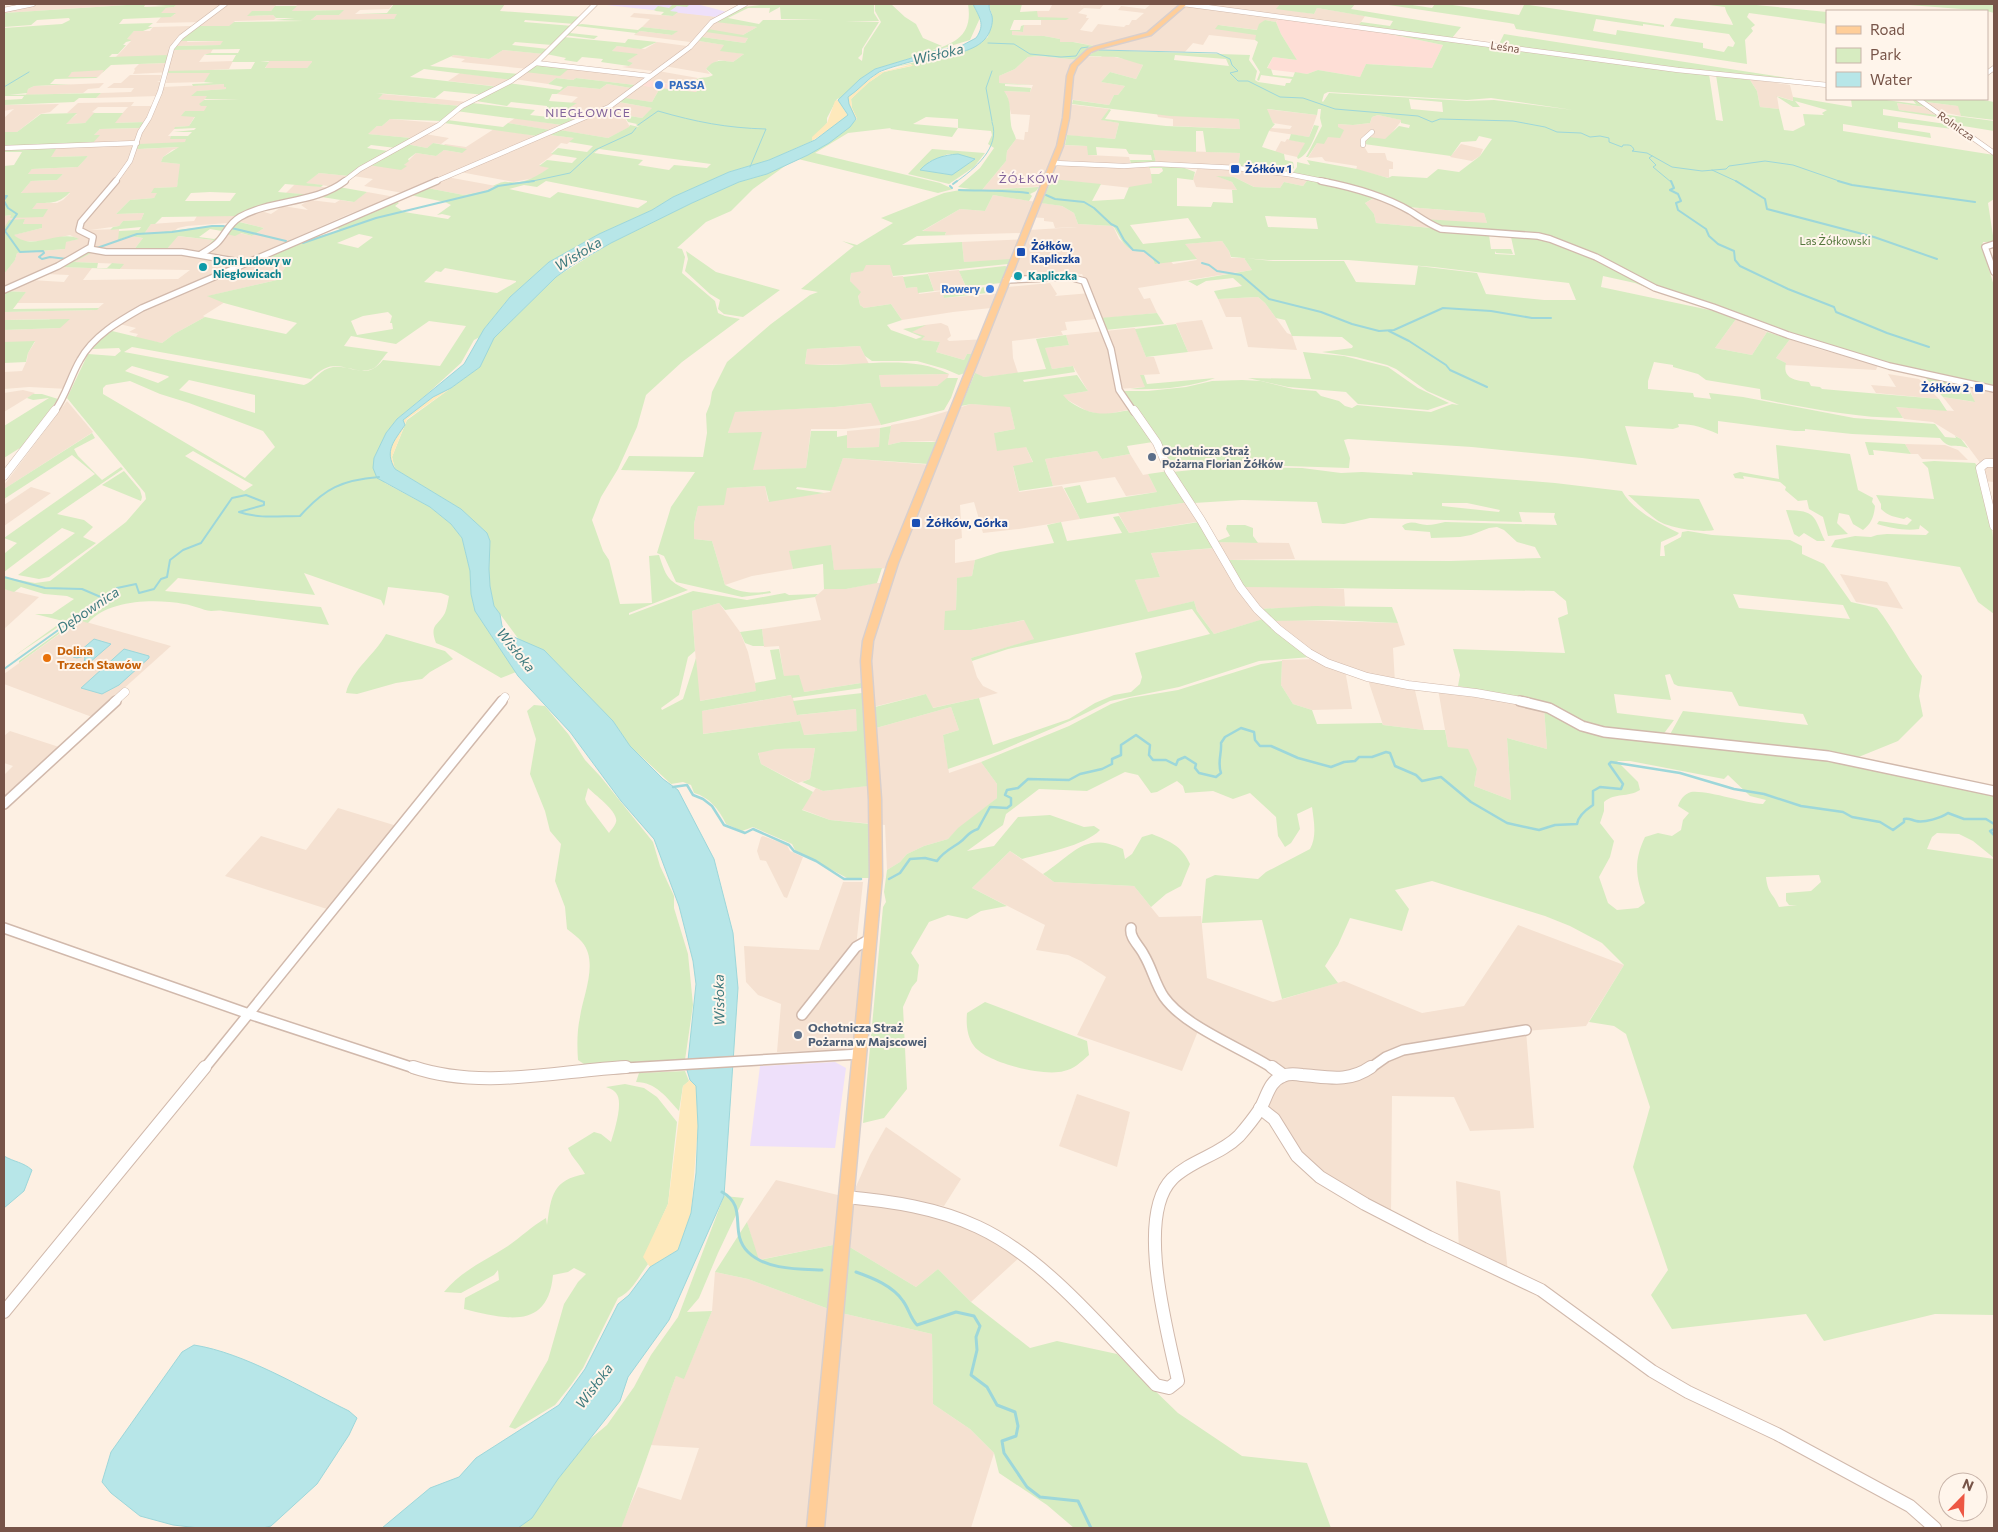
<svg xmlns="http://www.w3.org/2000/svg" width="1998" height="1532" font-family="Commissioner,sans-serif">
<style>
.residential{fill:#f5e1d1}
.commercial{fill:#feded6}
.education{fill:#eee0fa}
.green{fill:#d7ecc1;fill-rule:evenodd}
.sand{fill:#fee9bc}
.water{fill:#b7e6e8;stroke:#9dd7da}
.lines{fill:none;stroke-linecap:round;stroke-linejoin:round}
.stream-far3{stroke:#9dd7da;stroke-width:1}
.stream-far2{stroke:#9dd7da;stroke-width:2}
.stream-far1{stroke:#9dd7da;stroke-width:2.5}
.stream{stroke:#9dd7da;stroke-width:3}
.minor-far4-casing{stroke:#d1b9ac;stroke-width:5.5}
.minor-far3-casing{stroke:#d1b9ac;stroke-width:8}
.minor-far2-casing{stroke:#d1b9ac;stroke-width:9}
.minor-far1-casing{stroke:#d1b9ac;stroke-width:12}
.minor-casing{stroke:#d1b9ac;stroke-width:14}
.major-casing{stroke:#d9cfcc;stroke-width:3}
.minor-far4{stroke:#fff;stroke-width:4.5}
.minor-far3{stroke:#fff;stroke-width:5.5}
.minor-far2{stroke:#fff;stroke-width:8}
.minor-far1{stroke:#fff;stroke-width:9}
.minor{stroke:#fff;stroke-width:12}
.major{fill:#ffce99;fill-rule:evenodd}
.shop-dot{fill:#3f7fe0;stroke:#fff5eb;stroke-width:2}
.transit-dot{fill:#1a4fb4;stroke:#fff5eb;stroke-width:2}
.culture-dot{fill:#0f9aa8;stroke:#fff5eb;stroke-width:2}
.service-dot{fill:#5c6f8a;stroke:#fff5eb;stroke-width:2}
.food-dot{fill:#e8710a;stroke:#fff5eb;stroke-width:2}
.labels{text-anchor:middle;stroke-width:4;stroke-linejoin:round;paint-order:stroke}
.far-street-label{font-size:11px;fill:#775448;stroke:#fff5eb}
.far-shop-label{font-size:11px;font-weight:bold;fill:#366cbe;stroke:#fff5eb;text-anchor:start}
.far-transit-label{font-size:11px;font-weight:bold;fill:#164399;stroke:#fff5eb;text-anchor:start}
.far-park-label{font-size:11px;fill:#54773c;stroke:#fff5eb}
.far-culture-label{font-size:11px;font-weight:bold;fill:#0d838f;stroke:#fff5eb;text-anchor:start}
.far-service-label{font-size:11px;font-weight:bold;fill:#4e5e75;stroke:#fff5eb;text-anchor:start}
.far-quarter-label{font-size:12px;letter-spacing:1px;fill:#82639b;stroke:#fff5eb}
.transit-label{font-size:12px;font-weight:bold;fill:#164399;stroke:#fff5eb;text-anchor:start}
.food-label{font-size:12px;font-weight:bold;fill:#c56008;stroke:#fff5eb;text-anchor:start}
.service-label{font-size:12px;font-weight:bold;fill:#4e5e75;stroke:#fff5eb;text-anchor:start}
.water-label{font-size:14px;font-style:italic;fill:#3b797d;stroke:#fff5eb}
</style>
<rect width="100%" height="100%" fill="#fdf0e3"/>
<!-- residential -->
<g class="residential">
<path d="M33 4H142L4 13V11Z"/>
<path d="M177 4H283L276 5 271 11 248 16 273 15 276 18 274 20 235 21 230 26H198L203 22 156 23 161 17H171L175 14 160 13 166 8 174 7Z"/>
<path d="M393 4 389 9 360 10 355 14H398L394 19 310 21 317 15H339L343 10 292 11 297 5Z"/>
<path d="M1055 4H1081L1082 6 1083 4H1113H1104L1100 9 1084 8 1078 13 1087 15 1086 18H1089L1080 30 1092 32 1098 24 1124 27 1126 25H1129L1132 20H1136L1144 13 1118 10 1121 6 1145 9 1151 4 1176 5 1178 4H1280L1277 8 1314 14 1317 8 1365 16 1357 28 1279 18 1276 22 1265 20 1258 30 1218 25 1257 35 1255 40 1209 35 1203 45 1193 43 1185 52 1102 50 1093 49 1094 46 1074 42H1059L1060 39 1044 36 1012 35V31L1023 32 1024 25H1041V20H1066L1037 17V11H1049L1052 5Z"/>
<path d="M678 12 719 17 714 21 757 27 743 35 748 38 745 43 702 37 699 41 725 45 721 50 744 54 733 62 719 60 710 65 706 69 710 74 664 66 658 71 698 78 687 86 645 81 640 85 660 88 652 102 623 98 618 102 653 108 642 118 623 115 630 127 608 138 559 130 550 135 575 138 567 144 561 143 551 153 554 154 539 165 550 168 534 178 514 182 460 172 349 214 297 237 264 255 290 260 277 280 208 296 225 302 203 316 205 317 174 334 162 343 135 338 138 334 129 332 136 328 115 323 88 348 68 389 29 387 4 389V372L22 371 27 360 28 353 35 342H4V330L60 328 49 319 4 320V312L96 310 104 303H17L26 292 8 291 31 280 64 282 69 275 45 274 59 267 92 268 83 280 178 279 190 270 120 269 123 264 73 262 93 252 200 256 226 234 240 233 252 236 264 228 232 220 228 223 187 226 178 228 173 232 144 234 151 224 194 221 197 216H242L258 210 271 214 283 206 308 210 301 205 310 200 335 203 340 200 353 202 367 192 395 197 403 193 364 186 373 179 353 176 368 165H404L416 153 436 156 444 150 462 153 443 146 445 144 466 147 494 129 537 136 549 130 508 123 515 118 562 125 592 112 568 109 576 103H571L578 97 557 94 568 86 600 89 607 84 631 88 635 85 576 78 573 80 556 78 548 84 514 79 525 72 571 67 646 76 653 71 622 67 629 66 633 63 626 62 631 58 612 51 617 46 645 49 657 42 687 46 690 42 634 35 640 31 672 35 677 31 642 27 650 19 630 17 634 13 673 16Z"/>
<path d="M191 26H195L187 42 224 41 220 45 176 46 174 50 213 49 210 54H205L199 62 233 61 229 69 133 74 135 70 134 69 139 64 167 63 169 56 115 58 131 41 126 40 134 31H150L153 27Z"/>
<path d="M503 50 545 54 528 69 461 62 465 59 451 57 454 55 489 59Z"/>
<path d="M1103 55 1131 60 1143 65 1136 79 1110 72 1101 82 1125 86 1118 95H1114L1109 105 1068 99 1067 104 1109 109 1102 120 1119 123 1115 139 1063 135 1061 145 1088 146V155L1129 157 1131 165 1149 164 1153 183 1131 188 1050 179 1047 186 982 190 1006 161 1007 151 1016 139 1024 140 1025 132H1028L1030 115 1011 114 1007 95 1003 91 1030 92 1033 85 999 83V76L1015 69 1028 57 1039 56 1079 60 1083 56 1101 57Z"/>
<path d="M269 61H313L307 68 265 69Z"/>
<path d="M84 70H105L98 77 73 78 67 77 72 72Z"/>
<path d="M168 73H211L204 82 166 83Z"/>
<path d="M460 73 513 80 502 87 448 81Z"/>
<path d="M130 75H161L160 81 157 82H163V87L225 84 226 87V89L197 91 208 96 200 104 208 106 205 111H185L182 116H195L189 126 176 127 168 136H171V139H187L186 142 138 149 181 147 172 150 163 157 161 162 181 164 177 187 154 188 158 193 154 198 130 200 116 214 144 213 141 220 123 221 119 226 90 230 119 229V240L129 236 143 238 133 251H102L94 246H88L70 258 4 289V274L15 260 17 253 65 249V242L78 239 70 235 43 241H22L13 235 42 228 23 224 25 219 4 228V216L12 215 11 218 23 217 37 203H57L63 200 70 193H21L31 181 57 180 63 174 27 175 32 169 78 167 88 156 50 157 58 146 91 145 99 135H94L100 129 143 128 146 122 114 123 128 107H98L92 112 95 113 85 123 65 124 77 114 67 113 78 103 134 102 131 106H153L158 96 96 98 101 93 131 92 134 88H107L114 83H121Z"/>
<path d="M1751 79 1790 85 1794 101 1777 96 1779 109 1760 107 1757 91 1750 80Z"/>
<path d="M104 83 99 88 88 89 83 93 26 95 28 89 34 86Z"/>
<path d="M383 94 429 98 467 102 461 106 377 99Z"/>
<path d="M1925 102 1959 106 1961 116 1938 111Z"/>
<path d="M1897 103 1924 107 1937 116 1899 110Z"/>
<path d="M59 104 50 112 40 114 17 132H4V118L14 109 4 111V105Z"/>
<path d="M1266 109 1317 115 1309 137 1269 131 1271 128 1290 129 1292 126 1273 123Z"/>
<path d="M1157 114 1239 119 1240 129 1173 126V119L1158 117Z"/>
<path d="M1378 115 1402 120 1387 139 1362 143 1368 153H1385L1387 160 1393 162V169H1389V178L1356 170 1357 166 1325 161 1322 157 1308 158 1317 143 1328 137 1338 127V124L1353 125 1370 123 1372 117Z"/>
<path d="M390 119 439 123 411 138 367 134 377 126H382Z"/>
<path d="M425 134 449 138 441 144 433 143 427 148 406 144Z"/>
<path d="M1287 139 1306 143 1297 157 1275 152 1281 141 1285 142Z"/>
<path d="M1461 144 1483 149 1480 156 1472 161 1450 157Z"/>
<path d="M1153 150 1240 153 1238 168 1309 178 1303 186 1284 182 1280 188 1254 187 1234 177H1220L1232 182 1237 190 1196 187 1193 179 1198 167 1156 164Z"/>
<path d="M319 173 349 176 336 187 305 183Z"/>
<path d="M447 177 496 186 485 191 464 195 427 188Z"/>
<path d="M295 184 333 188 314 195 286 193Z"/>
<path d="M993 195 1062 206 1074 213 1078 224 1113 226 1119 239 1130 249 1144 244 1157 243 1173 264 1197 260 1184 244 1222 241 1229 251 1231 258H1244L1252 270 1138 288 1144 299 1150 298 1157 313 1065 322 1067 330 1061 331 1063 335 1012 341 1013 358 1018 373 984 377 973 373 980 355 967 354 964 360 936 352 940 342 920 340 924 337 911 332 925 325 941 323 948 326 951 336 947 339 949 341 987 339 994 302 991 308 953 312 902 320 891 304 864 308 860 305 858 295 850 281 851 273 865 265H891L893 277 903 276 906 288 917 287 919 294 943 291 944 298 1004 293 1007 287 1050 283 1057 294 1055 296 1091 293 1082 274 1068 276 1065 271 1011 277 1017 260 964 262 962 242 1026 239 1029 230 1078 227 1055 228 1053 222 1044 221V218L1028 217 1022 233 945 235 946 233 921 232 960 209 985 211Z"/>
<path d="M1378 196 1410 209 1420 208 1484 213 1487 223 1432 228 1376 223 1374 214 1365 203Z"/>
<path d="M177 236 213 240 200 253 166 250Z"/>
<path d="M959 270 966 288 934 291 928 273Z"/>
<path d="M1258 297 1265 303 1287 333 1292 335 1297 350 1248 347 1241 317H1226L1218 299Z"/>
<path d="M1736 319 1767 332 1752 355 1715 348Z"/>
<path d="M1202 320 1213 349 1188 352 1176 323Z"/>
<path d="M1135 328 1146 357H1154L1160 374 1141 375 1146 387 1119 389 1132 409 1103 415 1087 411 1066 399 1062 395 1088 391 1073 366 1052 369 1044 348 1069 345 1066 335Z"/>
<path d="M1790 339 1822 350 1878 365 1876 370 1785 365 1786 363 1776 358Z"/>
<path d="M860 346 869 364 805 365 807 349Z"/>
<path d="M949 374 947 379 937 386 881 388 879 375Z"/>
<path d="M1888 374 1919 379 1939 399 1876 393 1871 385 1896 387Z"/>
<path d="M1970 388 1994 392V482L1982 481 1981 464 1964 441 1933 422 1904 419 1895 407 1954 411 1943 397 1974 402Z"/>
<path d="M23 390 35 393 4 412V393Z"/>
<path d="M67 401 93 432 4 489V485Z"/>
<path d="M872 403 881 425 845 429H811L806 468 753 471 728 433 734 412 835 407Z"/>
<path d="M971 404 1010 406 1015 429 994 433 1026 447 1033 463 1013 467 1019 492 1062 486 1080 519 1019 529 983 533 974 502 960 505 962 538 955 540V563L975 560 972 576 957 579 956 610 971 630 1025 620 1035 639 971 658 977 677 983 686 998 693 979 698 932 708 926 694 873 707 867 682 804 692 784 677 779 646 764 647 762 629 821 620 815 597 824 589H846L874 583H890L891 568 834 571 831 546 790 551 793 569 752 576 725 585 712 541 694 539V524L698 506 726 488 765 486 768 501 830 492 843 458 933 465 941 443 932 441 901 442 888 445 891 425 918 420Z"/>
<path d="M880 428 879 447 847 448V431Z"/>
<path d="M1905 444 1945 445 1958 450 1968 460 1922 459 1918 454H1911Z"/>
<path d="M1097 451 1102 459 1130 454 1143 475 1148 474 1157 492 1126 496 1115 477 1053 486 1045 459Z"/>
<path d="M31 487 51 493 4 526V505Z"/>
<path d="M1189 502 1202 521 1129 533 1118 513Z"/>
<path d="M1213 542 1289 543 1295 559 1227 560 1240 587H1309L1344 589 1345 606 1258 609 1267 618 1214 634 1197 611 1194 601 1148 613 1135 580 1160 577 1151 553 1216 548Z"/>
<path d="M1840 574 1887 582 1903 609 1856 602Z"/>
<path d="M4 589 39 597 4 629Z"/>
<path d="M719 603 740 632 748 652 757 691 699 701 692 611Z"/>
<path d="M79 620 171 646 92 717 4 684V674Z"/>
<path d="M1286 620 1398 623 1405 645 1393 648 1395 683 1414 686 1424 730 1383 725 1367 677 1345 670 1352 709 1312 710 1293 704 1281 685 1282 660 1319 659 1270 621Z"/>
<path d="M1438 689 1544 706 1547 749 1507 738 1511 800 1474 786 1477 769 1448 747Z"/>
<path d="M792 695 798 715 856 709 858 731 803 735 800 721 702 734V711Z"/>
<path d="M951 707 959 730 943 735 949 773 981 762 997 784V798L958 829 948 839 924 846 907 854 900 862 887 870 885 825 830 820 801 809 816 788 823 791 874 785 869 730Z"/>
<path d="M10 731 59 747 4 797V775L13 766 4 763V736Z"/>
<path d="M815 748 810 779 798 783 761 764 758 752 777 749Z"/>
<path d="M338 808 397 826 327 909 225 876 261 836 306 850Z"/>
<path d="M763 836 787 845 790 851 803 857 787 898 784 897 766 861 760 860 757 851 761 837Z"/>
<path d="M1010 851 1054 882 1134 886 1159 917 1201 916 1207 978 1273 1002 1344 981 1422 1013 1464 1006 1518 925 1624 965 1586 1026 1526 1031 1534 1128 1470 1131 1454 1097 1392 1096 1391 1217 1320 1177 1260 1108 1283 1075 1200 1026 1182 1071 1077 1035 1106 977 1081 961 1068 955 1036 950 1045 925 972 888Z"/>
<path d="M843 882H863L856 947 863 954 856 1030 852 1045 843 1050 777 1052 781 1004 758 995 746 982 744 946 819 950Z"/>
<path d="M1077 1094 1130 1112 1117 1167 1059 1146Z"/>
<path d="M886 1127 961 1179 944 1206 854 1191 870 1155Z"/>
<path d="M776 1180 846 1197 952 1216 1022 1255 971 1302 938 1269 916 1287 843 1243 758 1260 747 1222Z"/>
<path d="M1456 1181 1500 1191 1508 1273 1459 1251Z"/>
<path d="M715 1272 748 1279 837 1312 932 1334 933 1404 970 1429 994 1453 971 1528H620L638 1487 681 1500 699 1448 650 1445 676 1376 684 1378 712 1311Z"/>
</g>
<!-- commercial -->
<g class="commercial">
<path d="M1279 18 1376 31 1443 45 1432 68 1366 64 1360 77 1318 70 1307 74 1267 69 1273 57 1297 60 1281 34 1276 22Z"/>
<path d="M645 80 651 81 698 90 696 92 673 91 639 85Z"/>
</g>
<!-- education -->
<g class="education">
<path d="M597 4H697L727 12 717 17Z"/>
<path d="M835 1062 846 1068 835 1148 750 1146 760 1066Z"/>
</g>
<!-- green -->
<g class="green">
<path d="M142 4H157L145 5 144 7 170 6H155L177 4 174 7 166 8 161 13H176L171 17 123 19 119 24 153 23 148 27H153L143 31H134L127 39 131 40 130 41 126 42 123 45H126L118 54H112L109 57 168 55 166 63 111 65 102 73 104 70 72 72 68 77H98L96 78 55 79 50 84H71L34 86 28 89 27 93 9 95 101 93 96 98H79L74 102 4 105V100L22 99 24 96H4V28L62 24 70 20 69 18 37 20 31 25 4 27V13Z"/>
<path d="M394 4H505L500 11 583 17 575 24 525 20 524 22 573 26 552 45 515 42 512 45 548 49 544 54 503 50 489 59 454 55 430 66 519 74 512 80 424 69 410 77 500 87 485 95 444 91 435 98 376 93 383 94 378 99 461 106 442 121 390 119 382 126H377L368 134 411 138 396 148 371 145 367 148 388 151 349 176 319 173 306 183 323 185 321 187 285 184 278 192 314 195 240 216 162 217 155 224H151L144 234 212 226 225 227 222 231 210 229 199 237 214 239 218 237 204 250 213 240 178 236 166 250 133 251 143 238 129 236 118 240 119 231 139 230 141 227 110 230 113 227 119 226 123 221 141 220 144 213 116 214 130 200 154 198 157 193H151L154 188 177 187 180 164 161 162 163 157 179 147 137 149 139 144 185 142 186 139H170L171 136H188L192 132H173L194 130 196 128 174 129 175 127 189 126 195 117 181 116 185 111H204L207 106H201L199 104 204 100 240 99H205L207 96H191L197 91 226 89V87H224V84L193 86 192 84 214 83 204 82 210 73H168L167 71 251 69 255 62H232L236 55H204L210 53H238L240 49 174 50 176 46 220 45 223 41H180L199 26H229L234 22 304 21 274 20 295 18H276L273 15 247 16 252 11H271L275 6H297L292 11 344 10 339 15H317L311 20 394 19 397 14H359L387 13ZM270 61H312V62L307 68H265L269 62H260ZM210 192 236 193 230 201H185L191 193Z"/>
<path d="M595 4 656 11 654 10 658 6 669 8 673 4 689 5 687 7 677 6 670 11 678 12 673 16 661 15 664 12Z"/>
<path d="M768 4H874V13L879 21H845L879 22 862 49V54L858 58 862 61 864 48 881 22 875 11V4H891L905 17 916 24 923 38 942 46 930 51C956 43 973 35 968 4H973L980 18 970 40 875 69 860 79 841 98 837 99 827 118V123L812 141 769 160 729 172 673 197 652 210 599 234 549 262 510 297 484 329 480 337 474 340 461 363 427 394 397 419 386 433 374 458 385 483 430 507 451 524 462 538 470 571 471 594 475 611 516 672 501 678 453 650 436 643C429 624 438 626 445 613 447 608 448 601 449 596L441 593 388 587 384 606 381 600 304 573 315 595 178 578 165 591 321 607 329 625 223 611C219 610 215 611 211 611 202 610 193 605 184 604 156 599 109 599 88 623L78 620 19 663V661L89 610 85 609 13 657 63 621 35 614H52L74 599 67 596 44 594 21 587 14 592 4 589V577L35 583 50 581 126 522 146 499 145 493 67 398 88 354 115 356 121 351 119 348 92 349 108 332 112 331 162 343 174 334 205 317 286 334 297 323 224 303 207 296 277 280 290 260 269 256 305 240 338 231 340 229 334 228 396 201 399 203 395 206 404 212 448 219 451 216 442 214 437 215 451 205 445 202 410 195 427 188 464 195 485 191 495 187 493 186C508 178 506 184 520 182 531 180 540 174 549 168L539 166 547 160 572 163 577 158 551 154 558 148 587 152 593 146 569 142 574 138 550 135 560 130 608 138 629 127 630 125 639 127 636 125 637 124 628 122 624 115 642 118 652 108 619 102 625 98 652 102 660 88 696 92 698 90 680 87C689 86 693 80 700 78 706 77 708 78 713 75L706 69C714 59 721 60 733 62L744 54 720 51 724 45 699 41 702 37 745 43 748 38 706 32 708 29 743 35 757 27 716 22 744 7ZM780 7 781 19 824 20H763L759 24 728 18 748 8H770L769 13ZM599 149 711 164 707 168 674 165 669 170 638 165 643 160 594 153ZM546 181 647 201V202L638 208 558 192 550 198 509 189 524 185 537 187ZM359 234 373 237 358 248 337 243ZM445 268 516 281V282L497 293 424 282 436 271 441 272ZM388 312 392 316 390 323H392L393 329 357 335 351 321 363 316ZM429 321 466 326 440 366 383 360C366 381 355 365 333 367 320 369 315 381 304 385L124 352 132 347 311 379C337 352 349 377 372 369 378 367 383 357 388 352L344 346 351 336 396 344ZM132 366 168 376 169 377 158 383 125 371ZM189 380 255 395V413L179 390ZM130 381 160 394 189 403 263 431 275 447 245 478 103 394V388L106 385ZM193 451 253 485 244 491 185 456Z"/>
<path d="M991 4H1022L1020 12 1037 11 1038 17 1069 18 1066 20H1014L1010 30H1020L1021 26 1024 25 1023 32 1012 31V35L1044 36 1060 39V42H1073L1094 46 1085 51 1079 60 1039 56 1028 57 1015 69 999 76V83L1033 85 1005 84V86L1031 88 1030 92 1004 91C1012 101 1009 112 1011 124 1011 129 1015 134 1016 139L1007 151 1006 161 982 190 1039 187 1036 191 1030 194 1032 196 1029 201 993 195 985 211 960 209 922 231 946 232 945 235H955L917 236 902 245 962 242 964 262 1011 259 1008 264 893 276 890 265H866L863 271 851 273 850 281 861 292 858 296 860 305 864 308 891 304 902 320 887 325 891 330 916 339 922 337 903 329 926 325 912 332 925 336 921 340 940 342 936 352 964 360 967 354H972L965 373 959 375 945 369 917 361H872L865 356 860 346 807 349 805 364C848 369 909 352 949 374L879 375 881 387 937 386 947 378H958L951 398 944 410 881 425 871 403 835 407 735 412 728 433 762 432 753 470 806 468 811 431H837V437L847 435V448L879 447 880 428 891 426 888 445 901 442H937L928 464 843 458 831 491 797 487 796 489 824 493 769 502 765 486 727 488 724 505 698 506 694 524V539L712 541 725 585C740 593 753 594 770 591L771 593 742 597 676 582 664 556 657 553 671 507 695 472 621 470 629 456 703 457 707 433 706 414 710 404 712 392 727 362 771 324 810 295 818 292 801 289 854 246 842 241 857 245 893 223 881 218 944 193 960 190 957 189H970L958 187 980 168 994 148 988 144 992 135 991 131 958 128 952 137 890 129 891 128 848 133 815 153 940 183 953 189 938 193 798 159 785 166 753 189 731 211 706 222 677 248 682 249 685 257 682 273 715 301 718 313 725 316 740 319 682 362 646 395 637 427 618 469 601 497 592 520 603 551 609 560 620 604 652 603 649 556 659 555C666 576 667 581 688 590L629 613V615L693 591 747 600 785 593 789 595 818 594 815 597 725 610 719 603 692 611 695 651 688 657 679 695 661 708 662 710 683 699 696 658 700 701 756 691 755 683 776 679 770 650 779 649 784 676 799 675 804 692 861 683 862 688 792 698 791 695 702 711 703 734 800 721 804 735 857 731 856 709 797 715 793 701 862 693 868 786 823 791 802 782 810 779 815 748 777 749 758 753 761 764 813 792 802 810 830 820 870 824 869 878H847L795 850 792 844 753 827 742 831 726 824C719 809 709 797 694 793L691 785 683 782 671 784 630 746 613 721 544 650 520 641 500 614 494 606 490 586 489 569 490 541 487 533 461 509 395 469 392 457 407 420 480 367 493 338 556 277 611 243 692 203 739 182 767 174 808 155 829 143 857 119 852 108 851 99 868 83 884 72 912 66 911 64 894 67C923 59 965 56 988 37L992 15 989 5ZM926 117 958 119V128L913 124Z"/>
<path d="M1280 4H1355L1351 9 1461 27 1452 38 1358 26 1361 22 1390 26 1393 21 1317 8 1314 14 1276 9Z"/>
<path d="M1382 4H1406L1432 8 1435 4H1446L1519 15 1524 5 1516 4H1522L1664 25V27L1643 24V26L1596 19 1593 31 1616 35 1617 30 1703 43V48L1724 52 1728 46 1733 47 1735 43 1729 34 1670 26 1675 18 1733 25C1731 18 1726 14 1725 7L1701 4H1746L1827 12V24L1749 13 1747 17 1755 25 1751 28 1753 31 1745 40 1747 64 1516 29 1514 24 1509 23Z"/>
<path d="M1896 4H1994V13L1987 11Z"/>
<path d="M1265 20 1276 22 1281 34 1297 60 1273 57 1267 68 1271 69 1273 75 1293 77 1295 72 1307 74 1318 70 1360 77 1366 64 1432 68 1443 45 1376 31 1709 74 1716 120 1723 121 1716 75 1750 80 1757 91 1760 107 1779 109 1784 130 1793 131 1805 125 1803 114 1824 115 1822 113 1827 110 1795 101 1800 107H1793L1776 96 1793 101V97L1852 107 1851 99H1879L1916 104 1912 99 1921 102 1925 107 1897 103 1899 110 1936 115 1925 108H1929L1943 118 1883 109V115L1953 125 1960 130 1898 122V128L1930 133 1931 138 1843 124V131L1994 155V199L1988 203 1994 242H1983L1982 246 1994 286V387L1942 379 1878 363 1774 331 1705 304 1658 289 1655 291 1635 283 1603 276 1601 287 1719 312 1736 319 1715 348 1752 355 1767 332 1790 339 1776 358 1786 363C1782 379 1796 381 1809 382L1811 386 1820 387 1822 389 1939 399 1947 411 1896 407 1903 418C1855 418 1808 408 1761 399L1760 389 1706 380 1698 374 1673 367V365L1654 362 1648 381V389L1693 393 1694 397 1711 399 1709 393 1743 397 1854 418 1935 424 1945 437 1956 438 1955 436 1961 439 1968 448C1955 443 1950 451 1940 438L1852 434 1805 429V431H1795L1718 421V434C1704 428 1694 424 1678 424L1679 427 1673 429 1625 426 1637 465 1582 458 1472 447 1348 439 1344 440 1350 458 1349 468 1257 465 1171 470 1162 448 1122 391H1148L1186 387 1212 381 1242 380 1261 381 1293 389 1316 391 1321 396 1339 401 1345 406 1352 408 1357 405 1431 412 1452 404 1459 405 1427 391 1396 369 1387 365 1356 357 1322 352 1352 348 1353 346 1342 337 1292 336 1285 320 1276 318 1265 303 1258 297 1218 299 1214 291 1242 286 1233 278 1206 281 1197 286 1188 281 1252 270 1244 258 1273 261H1344L1356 282 1415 285 1418 266 1477 273 1486 294 1544 300H1576L1569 283 1434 267 1348 260H1268L1231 257 1229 251 1222 241 1185 244 1197 259 1155 264C1149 246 1141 255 1130 249 1121 243 1119 234 1113 226L1078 224 1074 213 1062 206 1041 203 1052 179 1101 184 1092 201 1124 199 1129 187 1152 183 1151 174H1159L1163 171 1162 168H1149V166H1179L1195 172 1193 180 1177 178V206L1211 207 1213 202 1233 203 1232 190H1237L1232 182 1216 176 1234 177 1254 187 1280 188 1284 182 1303 186 1309 178 1354 188 1377 196 1365 203 1374 214 1376 223 1476 232V234L1489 235 1491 249H1511L1513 254 1496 253 1495 251V254L1515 255 1511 237 1534 238 1543 237 1441 228 1423 219 1487 223 1484 213 1407 207 1356 187 1292 174 1297 167V162L1310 165 1307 160 1357 169 1388 178 1392 176 1427 178 1438 169 1459 172 1480 156 1492 139 1479 136 1476 141 1461 142 1451 156 1364 144 1369 137 1385 139 1399 126 1409 128 1410 125 1401 123V120L1378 115 1372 117 1370 123 1353 125 1338 124V127L1344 130 1340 138 1328 137 1324 144 1317 143 1308 157H1306L1322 126 1320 118 1321 109H1318L1317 115 1267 109 1273 123 1275 124 1269 131 1262 147 1284 154 1285 160 1293 162 1294 168 1288 172 1283 173 1238 168 1240 153 1206 152 1203 131H1196V152L1153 150 1156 163 1131 164 1130 160H1152L1151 155 1129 154 1126 149 1096 147 1097 155H1088L1087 146 1065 145 1067 135 1115 139 1119 123 1101 120 1109 109 1111 110 1105 119 1166 126 1240 129 1239 119 1170 116 1072 104 1073 100 1109 105 1114 95H1118L1125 86 1101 82 1110 72 1136 79 1143 65 1117 57 1088 56 1097 50 1250 55 1249 60 1257 71 1255 80 1258 82 1285 86 1286 83H1290L1292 79 1261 75 1259 81 1257 80 1260 72 1252 59 1258 42 1255 40 1256 35 1215 29 1218 25 1257 30 1259 24ZM1175 55 1226 59 1229 66 1174 60ZM1328 92 1467 100 1491 98 1573 110 1494 100 1467 101 1329 93 1323 102 1322 101 1324 94ZM1409 99 1442 102 1443 112 1411 109ZM1265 216 1316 218 1318 229 1268 227ZM1188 218 1201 238 1143 244 1130 225Z"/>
<path d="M582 24 638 30 642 27 678 31 672 35 640 31 634 35 636 33 577 26 570 33 598 36 594 39 564 35 576 25Z"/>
<path d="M1504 34 1827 84C1786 77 1746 76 1706 71 1637 64 1568 54 1499 44Z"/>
<path d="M563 37 625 43 628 39 657 42 641 49 617 46 612 51 638 54 627 61 633 63 629 66 601 62 603 59 582 57 577 62 564 60 566 58 546 54Z"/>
<path d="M536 64 571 67 560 76 525 72Z"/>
<path d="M556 78 573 80 576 78 635 85 631 88 607 84 600 89 568 86 557 94H552L549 101 577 103 569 108 593 112 586 115 547 110V106L511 102 507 106 476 101 508 83 560 90 563 87 548 84Z"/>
<path d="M1919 99H1979L1994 102V120L1961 116 1958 106 1926 102Z"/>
<path d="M472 103 535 110 530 115 559 118 566 114 584 116 562 125 456 111Z"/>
<path d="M77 113 66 124 85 123 94 113H123L115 123 145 122 139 128 100 129 94 135H100L91 145 4 148V132H17L41 114Z"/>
<path d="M1941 114 1994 121V131L1957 125Z"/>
<path d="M447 120 503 127 508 123 550 130 537 136 444 123Z"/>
<path d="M1314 125 1319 126C1315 136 1309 155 1298 159L1297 157 1305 143 1289 140 1291 134 1309 137Z"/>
<path d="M433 143 467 149 462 153 444 150 436 156 416 153 408 159 409 161 404 165 407 166 401 170 368 165 406 144 427 148Z"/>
<path d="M58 146 51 157 88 156 78 167 32 169 28 174H63L57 180 31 181 21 193 70 192C60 203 52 203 37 203L32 209H48L43 217 10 218 11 215 4 216V166L14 165 22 152H4V148Z"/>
<path d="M932 149 985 153 974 167 949 184 908 174ZM950 154 974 159 952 175 921 170 930 161C938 161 941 155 950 154Z"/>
<path d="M339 187 367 192 354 202 315 196Z"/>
<path d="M25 219 23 224H42V228L14 235C33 252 59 229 79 239L66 242 65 249 17 253 15 260 4 274V228L9 220Z"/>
<path d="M235 221 264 228 252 236 241 233 235 236 226 234Z"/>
<path d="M686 251 716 272 780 290 743 317 724 314 718 309 720 300 710 294 685 271 688 259Z"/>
<path d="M87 252H93L74 262 98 263 97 268H107L112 263 124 264 120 269 59 267 69 264 67 263Z"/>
<path d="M1005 266 1008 267 1001 283 966 287 959 271Z"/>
<path d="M928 274 934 291 918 293 917 287 906 288 903 277Z"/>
<path d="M987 287V293L944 298 943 294 944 291Z"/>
<path d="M4 291 26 292 13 309 99 308 97 310 4 312Z"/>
<path d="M1157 313 1164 324 1105 330 1100 318Z"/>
<path d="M70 319 60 328 4 330V320Z"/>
<path d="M1176 324 1188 352 1146 357 1135 329Z"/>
<path d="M1066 335 1069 345 1045 348 1052 369 1073 366 1075 372 1023 380 1024 382 1077 375 1088 391 1063 395C1066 399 1070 402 1075 405 1096 417 1107 414 1130 410L1153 442 1127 446 1130 454 1102 459 1097 451 1045 459 1053 486 1019 491 1013 466 1033 462 1026 447 997 451 994 433 1015 429 1010 407 971 404 961 406 975 373 984 377 1046 369 1036 339Z"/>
<path d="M35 341 28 353 26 362 4 363V342Z"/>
<path d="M1303 352 1344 356 1388 367 1418 388 1449 403 1428 410 1358 404 1346 392 1288 387 1248 378 1311 379Z"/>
<path d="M1140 375H1144L1147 384 1215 378C1189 388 1157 390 1130 389L1145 387Z"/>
<path d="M1925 377 1967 385 1975 402 1943 397Z"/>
<path d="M33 394H42L58 399 23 446 4 458V426L49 398 33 400 27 398Z"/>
<path d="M92 433 95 438 74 449 78 456 102 480 121 467 123 469 57 514 84 520 93 527 83 537 96 543 49 577 39 579 18 575 75 533 62 528 4 572V554L17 543 4 538 95 474 72 455 4 499V489Z"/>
<path d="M1865 442 1905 444 1911 454 1873 450 1874 455H1869Z"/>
<path d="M1776 445 1850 454 1858 490 1873 498 1872 502 1875 506C1874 517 1871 524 1863 530L1853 524 1849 515 1839 513 1837 523 1848 534 1828 536 1823 517 1809 509 1807 500 1798 501 1785 490 1786 487 1780 482 1743 476 1744 479 1735 478 1733 474 1740 472 1779 479Z"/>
<path d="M1934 461 1975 463 1978 467 1976 471C1998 513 1994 567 1994 614L1978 602 1960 567 1831 547 1835 540 1855 536 1871 537 1877 535 1887 534 1926 535 1929 532 1920 525 1919 529C1904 531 1892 528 1877 524L1879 521 1907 525 1912 520 1907 517 1904 519C1895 517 1888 516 1881 509V504L1876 495 1934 499 1928 468 1922 462Z"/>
<path d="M1222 467 1302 468 1341 473 1362 472 1413 475 1412 472 1555 483 1622 491C1633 511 1659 523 1679 533L1677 535 1661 542 1660 556H1665L1664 546 1681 537 1682 532 1688 531 1712 535 1790 540 1802 546V554L1824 564 1851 602 1877 608C1894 629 1905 654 1922 676L1919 696 1923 716 1898 741 1861 756 1854 758 1668 738 1683 711 1808 725 1803 714 1739 706 1732 692 1678 686 1674 684 1670 674 1665 675 1671 700 1614 694 1617 713 1674 720 1662 736 1606 730 1512 696 1458 686 1460 675 1453 649 1565 653 1558 618 1568 614 1566 601 1554 591 1244 587 1227 560 1451 561 1541 558 1535 547 1517 542 1504 530 1497 527 1489 528 1471 535 1460 537 1431 538 1430 532 1405 530 1402 526C1412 519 1418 525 1427 525 1433 525 1439 523 1445 522L1557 525 1554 517 1555 513 1519 512 1522 522 1370 518 1344 524 1322 523 1317 502 1242 500 1194 503 1208 523 1204 522 1172 472ZM1442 503H1467L1500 510 1499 512 1442 506ZM1733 594 1843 605 1850 619 1739 608Z"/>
<path d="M124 471 140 490 142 497 141 501 102 485Z"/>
<path d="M1169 471 1189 502 1080 519 1064 488 1080 485 1087 503 1094 502 1157 492 1148 474Z"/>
<path d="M1628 495 1699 499 1714 530C1700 533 1668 528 1657 520 1647 513 1637 503 1628 495Z"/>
<path d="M1786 510C1817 511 1813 515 1825 541H1817L1804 533 1799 537 1794 534Z"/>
<path d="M1119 516 1129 533 1199 522 1214 548 1151 553 1160 577 1135 580 1148 612 1194 601 1197 611 1214 634 1263 619 1311 657 1259 661 1179 687 1110 701 1072 720 1000 751 948 769 943 735 959 730 951 707 876 728 875 707 926 694 933 708 979 698 993 745 1069 719 1095 703 1114 695 1131 692 1140 684 1142 677 1135 653 1210 634 1192 609 1008 649 972 661 971 658 1034 639 1024 620 971 630H944L945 611 956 610 957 578 972 576 975 560 1000 552 1054 543 1047 525 1061 522 1067 541 1122 533 1113 517Z"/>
<path d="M1227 525H1245L1253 528V536L1258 543 1215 542 1230 536 1226 529Z"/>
<path d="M831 545 834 570 882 568 877 583 846 589H824L823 564 793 569 789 551Z"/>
<path d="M1315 606 1392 607 1398 623 1332 620 1272 621 1259 609Z"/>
<path d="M762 629 764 646H753L745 643 740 632Z"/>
<path d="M386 634 445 651 453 659 430 672 422 679 396 683 357 694 346 693C352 669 375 655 386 634Z"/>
<path d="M1282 661 1281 685 1293 704 1312 710 1317 724 1382 723 1383 725 1424 730H1445L1448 747 1468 749 1477 769 1474 786 1511 800 1507 738 1547 749 1544 707 1576 725 1832 759 1994 793V858L1973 841 1959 834 1937 833 1932 837 1927 849 1994 859V1315L1935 1314 1824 1341 1806 1314 1672 1329 1651 1295 1668 1270 1633 1167 1650 1107 1626 1034 1614 1026 1589 1022 1624 965 1602 943 1570 926 1545 916 1432 881 1395 890 1409 909 1402 931 1350 918 1338 945 1325 966 1338 983 1282 999 1262 920 1202 923 1206 879 1215 875 1258 879 1266 872 1310 849C1317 836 1314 822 1312 807L1297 814 1300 829 1291 843 1285 847 1278 836 1276 817 1250 793 1233 799 1213 791 1185 793 1183 786 1177 781 1157 792 1151 793 1138 775 1125 772 1087 791 1039 789 1006 814 1003 825 967 851 994 846 1018 817 1050 815 1084 827 1094 826 1100 830C1085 846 1043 853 1022 859L1010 851 972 888 1007 906 981 911 967 919 948 915 929 922 911 953 919 965 917 981 912 987 903 1007 907 1089 884 1118 863 1123 883 907 886 902 884 892 887 870 900 862 907 854 924 846 948 839 958 828 997 798V784L981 762 1069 726 1111 704 1130 698 1178 690 1261 664ZM1617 761H1630L1724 779 1728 775 1750 796 1766 800 1763 804C1743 803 1708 790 1691 792 1684 794 1680 800 1678 806L1689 813 1683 820 1681 830 1672 836 1658 833 1645 837C1633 862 1636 878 1645 903L1638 908 1617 910 1608 903 1599 877 1610 857 1614 841 1600 823 1604 811V802C1616 792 1627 798 1640 790L1638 782ZM1819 875 1821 882 1811 891 1786 893V901L1789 905H1797L1779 907C1773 892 1768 895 1766 877Z"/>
<path d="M534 705 545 706 569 735 585 760 600 776 653 842 660 866 674 896V908L688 954 693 1005 685 1060 584 1064 578 1060C577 1045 577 1031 580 1017 583 995 599 962 582 942 578 937 572 933 567 929L565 907 555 881 561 844 550 831 545 811 530 774 536 739 527 711ZM588 788C595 795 619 812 616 822 615 826 611 830 609 833L587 804 585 799Z"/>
<path d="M1152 834C1171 842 1181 845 1190 864L1181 886 1166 894 1151 907 1134 886 1054 882 1043 874C1074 854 1084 831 1123 849L1125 859 1132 854 1142 837Z"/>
<path d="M985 1002 1087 1041 1089 1055C1081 1062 1074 1069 1064 1071 1044 1077 987 1063 974 1046 967 1037 966 1024 967 1013Z"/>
<path d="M685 1071 689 1081 683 1086 679 1111C667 1098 656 1082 636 1082L639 1073Z"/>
<path d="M625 1084 644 1088 657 1097 677 1122 668 1204 644 1257 648 1264C639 1276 632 1292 618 1298L583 1368 571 1385 555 1405 515 1429 509 1427 548 1360 564 1304 578 1282 586 1274 574 1268 568 1272 553 1275C548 1331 505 1319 464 1309L465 1298 499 1280 498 1270 494 1275 461 1293 444 1292C461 1271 486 1260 508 1246 521 1237 532 1226 546 1218L547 1225C551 1195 553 1180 585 1174 580 1164 572 1158 568 1148L594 1132 601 1134 611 1142C614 1132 624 1102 616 1093 614 1090 609 1088 606 1087Z"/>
<path d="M724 1196 744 1198 718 1253 699 1298 687 1312 712 1311 684 1379 676 1376C657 1427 641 1478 621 1528H518L532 1518 558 1479 589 1440 607 1425 634 1387 651 1355 678 1317Z"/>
<path d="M747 1222 759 1260 843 1243 916 1287 938 1269 971 1302 1030 1348 1057 1341 1117 1354 1178 1413 1242 1456 1307 1463 1331 1528H1074L1047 1505 999 1473 994 1453 970 1429 933 1404 932 1334 837 1312 748 1279 715 1272Z"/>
</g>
<!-- sand -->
<g class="sand">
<path d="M913 64 911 65H915L884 72 868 83 851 99 852 108 857 118 855 120 849 104 848 97 878 73Z"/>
<path d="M839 99 838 100 848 116 847 117 812 141V137L827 123 835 101Z"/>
<path d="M451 388 407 419 392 457 395 469 389 459V451L403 420 433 397Z"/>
<path d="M690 1080 696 1086 698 1126 691 1213 678 1250 650 1267 643 1257 668 1204 683 1086Z"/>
</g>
<!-- water -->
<g class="water">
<path d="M973 4H991L989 5C989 10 991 12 992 16 993 20 992 25 991 28 985 48 964 51 946 57 937 53 890 67 879 72 867 79 859 90 848 97L849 104 856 119 850 127 829 143 808 155 767 174 739 182 692 203 611 243 573 265 556 277 494 338 480 367 451 388 433 397 403 420 405 425C394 441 384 451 395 469L461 509 487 533 490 541 489 569 490 586 494 606 500 614 502 626 507 634 544 650 613 721 630 746 663 779 678 790 714 859 733 933 738 988 724 1196 669 1320 628 1377 620 1401 558 1479 532 1518 518 1528H382L430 1488 459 1477 476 1458 559 1405 585 1369 618 1304 629 1295 650 1267 678 1250 691 1213 696 1173 698 1126 696 1086 690 1080 687 1070 696 984 693 961 679 906 654 839 621 801 570 732 518 676 475 611 471 594 470 571 462 538 451 524 430 507 377 478 373 468 374 458 386 433 397 419 464 364 484 329 510 297 549 262 599 234 652 210 673 197 729 172 769 160 815 140 848 115 838 100 860 79 875 69 938 50 961 46 976 38C986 24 979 17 973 4Z"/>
<path d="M958 154 975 159 952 175 920 170C930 159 943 155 958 154Z"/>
<path d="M94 639 111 644 89 663 84 662 85 658 84 656 77 658 73 657Z"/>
<path d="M124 649 149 656V658L119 685 102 694 81 688Z"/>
<path d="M4 1156C14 1162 23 1162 32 1170L24 1191 4 1208Z"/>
<path d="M194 1345C245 1353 302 1388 349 1411L357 1418 349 1435 317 1484 271 1526 263 1528H199L173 1525 140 1516 111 1493 102 1482 111 1452 182 1352Z"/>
</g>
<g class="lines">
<!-- stream-far3 -->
<g class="stream-far3">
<path d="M988 43 1014 44 1030 54 1061 57 1076 56 1081 48 1088 47"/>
<path d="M1099 50 1217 53 1230 59 1232 65 1238 71 1230 73 1238 81H1248L1280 97 1303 98 1335 109 1418 116 1432 122 1440 119 1513 121 1545 127 1557 132 1581 133 1590 137 1600 136 1609 138V142L1622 147 1623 145C1628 145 1632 144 1634 150L1632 151 1647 153 1672 167 1702 171 1726 169 1729 166 1765 161 1793 165 1842 182"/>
<path d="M992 71 986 88 992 121"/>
<path d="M4 87 29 72"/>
<path d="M638 125 658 111C696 122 727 128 766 129L750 167"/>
<path d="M1652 156 1649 158 1656 165 1653 167 1671 182"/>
<path d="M1712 170 1738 182"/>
<path d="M528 182 570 173 595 150 632 133 636 128"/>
<path d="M956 182C974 169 1001 148 992 122"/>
</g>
<!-- stream-far2 -->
<g class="stream-far2">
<path d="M1671 181 1674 188 1670 190 1678 194 1681 201 1676 203 1678 210 1706 229 1709 236 1718 244 1734 251 1735 260 1740 266 1788 289 1834 307 1836 312 1887 333 1929 347"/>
<path d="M1736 181 1765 199 1767 209 1874 237 1937 259"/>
<path d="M1838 181 1852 185 1975 202"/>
<path d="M953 184 957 181"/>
<path d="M950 186 952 188"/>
<path d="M959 190C982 191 1005 190 1028 193"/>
<path d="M1046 195 1055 199 1084 202 1094 208 1111 224 1117 227 1124 240 1133 250 1144 251 1159 263"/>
<path d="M4 196H7L4 200"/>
<path d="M4 201 8 208 17 214 5 231 20 252 43 251 44 253 39 257 42 259 50 257 67 259"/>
<path d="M303 243 376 218 488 191 498 186 534 181"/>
<path d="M97 248 137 234 172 232 212 226H223L286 241"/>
<path d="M1202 263 1209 265 1217 271 1241 275 1269 299 1321 312 1352 324 1379 331 1394 330 1443 308 1491 311 1532 318H1551"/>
<path d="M1389 331 1409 341 1446 365 1450 370 1487 387"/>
<path d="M4 577 45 588 82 589 103 598"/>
<path d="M4 669 117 588 136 584 139 593 154 589 161 579 167 577 170 560 183 550 201 543 232 498 246 495 264 502V505L239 512C259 519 279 516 300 516 325 488 342 480 379 477"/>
</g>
<!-- stream-far1 -->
<g class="stream-far1">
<path d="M673 787 687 785 693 795 703 799 712 806 724 825 745 833 753 829 789 845 794 851 816 861 844 879H861"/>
<path d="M1994 829 1990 831 1994 835"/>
<path d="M889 879 900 873 910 859 925 858 937 861C943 852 950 849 959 843 968 837 966 833 978 829L990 807 1007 808 1011 805V798L1005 795 1007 790 1018 788 1028 779 1069 780 1080 774 1102 769 1112 764V759L1121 755V745L1136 735 1150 745 1149 755 1153 760H1166L1176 765 1178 760 1185 757 1196 764 1195 768 1199 773 1216 777 1221 773C1217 762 1222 754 1221 743L1225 737 1241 728 1254 732 1255 740 1260 746H1271L1298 758 1331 767 1344 762 1355 761 1359 757H1372L1386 752 1390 753 1395 766 1416 775 1422 781 1441 777 1471 802 1507 823 1539 830 1555 825 1577 824C1578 816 1587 809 1593 805V791L1600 787 1621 789 1623 784 1609 764 1611 762 1680 773 1734 789 1764 794 1801 806 1843 812 1852 817 1880 822 1893 830 1904 822V819C1910 818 1911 820 1916 821 1924 823 1941 818 1948 813L1964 819H1986L1994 824"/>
</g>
<!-- stream -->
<g class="stream">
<path d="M722 1192C749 1207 728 1232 748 1252 766 1270 799 1269 822 1270"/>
<path d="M856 1272C873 1278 893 1286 903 1301 909 1309 910 1318 917 1325L956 1312 974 1316 980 1326 976 1337 977 1350 971 1375 987 1387 997 1405 1015 1412 1018 1426 1016 1436 1002 1441 1004 1453 1027 1487 1040 1497 1078 1501 1091 1528"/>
</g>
<defs>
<g id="minor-far4">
<path d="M1184 4 1678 70 1827 85"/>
<path d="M4 10 33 4"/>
<path d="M536 63 650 76"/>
<path d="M1987 73 1994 68"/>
<path d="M1918 99 1994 153"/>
<path d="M1363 145V140L1372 132"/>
<path d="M4 148 137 143"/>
<path d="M1054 163 1124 166 1156 164 1237 168 1288 174 1328 182"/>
<path d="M115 182 130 161 140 132 149 118 160 92 172 48 181 37 225 4"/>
<path d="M343 182 360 169 439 125 462 106 511 81 536 63 595 4"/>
<path d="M434 182 609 107 690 47 712 22 745 4"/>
</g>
<g id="minor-far3">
<path d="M1321 181C1352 187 1383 195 1410 211 1421 218 1429 224 1441 229L1538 236 1550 239 1596 257 1655 288 1713 307 1788 335 1889 366 1994 389"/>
<path d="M1994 244 1985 247 1994 272"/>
<path d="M89 249 106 252H182L246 263"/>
<path d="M201 254C206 251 213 247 217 243 226 234 228 224 240 217 272 199 315 204 345 181"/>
<path d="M1006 280 1069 277 1084 281 1111 349 1119 390 1134 412"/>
<path d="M4 290 58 266 91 247 93 237 79 230 81 222 116 181"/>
<path d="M54 412C66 396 70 377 80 360 93 336 119 321 142 308L437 181"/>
</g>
<g id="minor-far2">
<path d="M1134 410 1157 443 1169 471 1201 520 1240 587 1257 609 1278 629 1309 653 1327 663 1367 677 1408 685 1476 693 1527 702"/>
<path d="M1994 463H1986L1980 468 1994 526"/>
<path d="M4 476 55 410"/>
<path d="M114 702 125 692"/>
<path d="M501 702 505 697"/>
</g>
<g id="minor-far1">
<path d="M1520 701 1549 708 1582 726 1604 732 1828 756 1994 791"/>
<path d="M4 804 116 701"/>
<path d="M4 928 249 1014 417 1069"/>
<path d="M1131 928C1129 938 1140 946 1144 955 1152 968 1155 984 1164 997 1185 1027 1242 1048 1274 1069"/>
<path d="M802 1015 856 947 870 939"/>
<path d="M204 1069 502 701"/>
<path d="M608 1069 860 1054"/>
<path d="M1369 1069 1386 1057 1403 1050 1526 1030"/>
</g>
<g id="minor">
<path d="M413 1067C481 1090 556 1071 626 1067"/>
<path d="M1272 1067 1283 1075"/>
<path d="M1260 1108 1274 1119 1297 1156 1320 1177 1365 1204 1429 1237 1541 1290 1652 1371 1688 1392 1777 1434 1910 1506 1935 1528"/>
<path d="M846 1197C890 1201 938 1208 978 1227 1045 1258 1105 1332 1156 1385L1169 1388 1178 1381C1168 1333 1135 1217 1172 1179 1191 1160 1220 1155 1239 1136 1246 1128 1254 1118 1260 1109 1267 1097 1269 1081 1283 1076 1289 1073 1296 1074 1302 1075 1328 1077 1348 1083 1371 1067"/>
<path d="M4 1312 205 1067"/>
</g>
<path id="major" d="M1181 4H1187L1151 35 1098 49 1091 52 1077 66 1073 76 1069 118 1063 146 898 563 873 641 871 661 881 799 882 876 824 1528H807L870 876 869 799 861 661 863 641 888 563 1057 146 1063 118 1067 76 1071 65 1087 50 1094 47 1147 33Z"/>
</defs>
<!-- minor-far4 casing -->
<use href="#minor-far4" class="minor-far4-casing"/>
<!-- minor-far3 casing -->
<use href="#minor-far3" class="minor-far3-casing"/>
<!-- minor-far2 casing -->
<use href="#minor-far2" class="minor-far2-casing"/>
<!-- minor-far1 casing -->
<use href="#minor-far1" class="minor-far1-casing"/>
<!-- minor casing -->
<use href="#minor" class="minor-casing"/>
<!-- major casing -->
<use href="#major" class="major-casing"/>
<!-- minor-far4 -->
<use href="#minor-far4" class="minor-far4"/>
<!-- minor-far3 -->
<use href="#minor-far3" class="minor-far3"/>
<!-- minor-far2 -->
<use href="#minor-far2" class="minor-far2"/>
<!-- minor-far1 -->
<use href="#minor-far1" class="minor-far1"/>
<!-- minor -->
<use href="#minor" class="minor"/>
<!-- major -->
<use href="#major" class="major"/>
</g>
<!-- markers -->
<g class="shop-dot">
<circle cx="659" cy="85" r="5"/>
<circle cx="990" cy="289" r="5"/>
</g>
<g class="transit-dot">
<rect x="1230" y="164" width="10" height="10" rx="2.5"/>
<rect x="1016" y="247" width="10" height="10" rx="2.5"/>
<rect x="1974" y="383" width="10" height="10" rx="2.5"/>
<rect x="911" y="518" width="10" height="10" rx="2.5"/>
</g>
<g class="culture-dot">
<circle cx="203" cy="267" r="5"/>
<circle cx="1018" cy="276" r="5"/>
</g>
<g class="service-dot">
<circle cx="1152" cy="457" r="5"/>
<circle cx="798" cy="1035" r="5"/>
</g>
<circle class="food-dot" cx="47" cy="658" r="5"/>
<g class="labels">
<!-- far-street labels -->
<g class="far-street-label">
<text transform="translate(1505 47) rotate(8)" y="4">Leśna</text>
<text transform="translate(1956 126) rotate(35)" y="4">Rolnicza</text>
</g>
<!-- far-shop labels -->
<g class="far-shop-label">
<text x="669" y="89">PASSA</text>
<text x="980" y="293" text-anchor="end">Rowery</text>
</g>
<!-- far-transit labels -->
<g class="far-transit-label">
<text x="1245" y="173">Żółków 1</text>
<text x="1031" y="250">Żółków,<tspan x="1031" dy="13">Kapliczka</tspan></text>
<text x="1969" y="392" text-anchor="end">Żółków 2</text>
</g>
<!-- far-park labels -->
<g class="far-park-label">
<text x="1835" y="245">Las Żółkowski</text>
</g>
<!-- far-culture labels -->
<g class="far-culture-label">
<text x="213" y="265">Dom Ludowy w<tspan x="213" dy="13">Niegłowicach</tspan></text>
<text x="1028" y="280">Kapliczka</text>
</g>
<!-- far-service labels -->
<g class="far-service-label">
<text x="1162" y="455">Ochotnicza Straż<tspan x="1162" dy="13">Pożarna Florian Żółków</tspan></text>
</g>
<!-- far-quarter labels -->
<g class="far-quarter-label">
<text x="588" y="117">NIEGŁOWICE</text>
<text x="1029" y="183">ŻÓŁKÓW</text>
</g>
<!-- transit labels -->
<g class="transit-label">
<text x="926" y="527">Żółków, Górka</text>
</g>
<!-- food labels -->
<g class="food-label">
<text x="57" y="655">Dolina<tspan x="57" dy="14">Trzech Stawów</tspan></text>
</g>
<!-- service labels -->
<g class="service-label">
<text x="808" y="1032">Ochotnicza Straż<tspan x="808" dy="14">Pożarna w Majscowej</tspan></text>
</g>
<!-- water labels -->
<g class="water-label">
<text transform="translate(938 54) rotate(-13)" y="5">Wisłoka</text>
<text transform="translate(578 254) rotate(-31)" y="5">Wisłoka</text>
<text transform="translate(88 610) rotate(-34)" y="5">Dębownica</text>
<text transform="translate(516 650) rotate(51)" y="5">Wisłoka</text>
<text transform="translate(719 1000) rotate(-91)" y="5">Wisłoka</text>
<text transform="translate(594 1386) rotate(-53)" y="5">Wisłoka</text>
</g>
</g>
<!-- border -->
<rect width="1998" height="1532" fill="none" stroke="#775448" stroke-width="10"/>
<!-- legend -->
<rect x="1826" y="10" width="162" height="90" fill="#fff5eb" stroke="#c9b5aa"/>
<rect x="1836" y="26" width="25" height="8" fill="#ffce99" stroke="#c9b5aa"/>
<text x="1870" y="35" font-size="15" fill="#775448">Road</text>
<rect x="1836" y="48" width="25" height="15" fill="#d7ecc1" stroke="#c9b5aa"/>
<text x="1870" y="60" font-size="15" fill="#775448">Park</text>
<rect x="1836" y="72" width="25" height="15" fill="#b7e6e8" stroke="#c9b5aa"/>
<text x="1870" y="85" font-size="15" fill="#775448">Water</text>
<!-- north arrow -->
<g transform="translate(1963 1497) rotate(23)"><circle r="24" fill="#fff5eb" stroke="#c9b5aa"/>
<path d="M0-4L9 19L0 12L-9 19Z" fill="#ed5743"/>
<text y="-8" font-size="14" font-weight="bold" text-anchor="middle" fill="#775448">N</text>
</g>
</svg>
